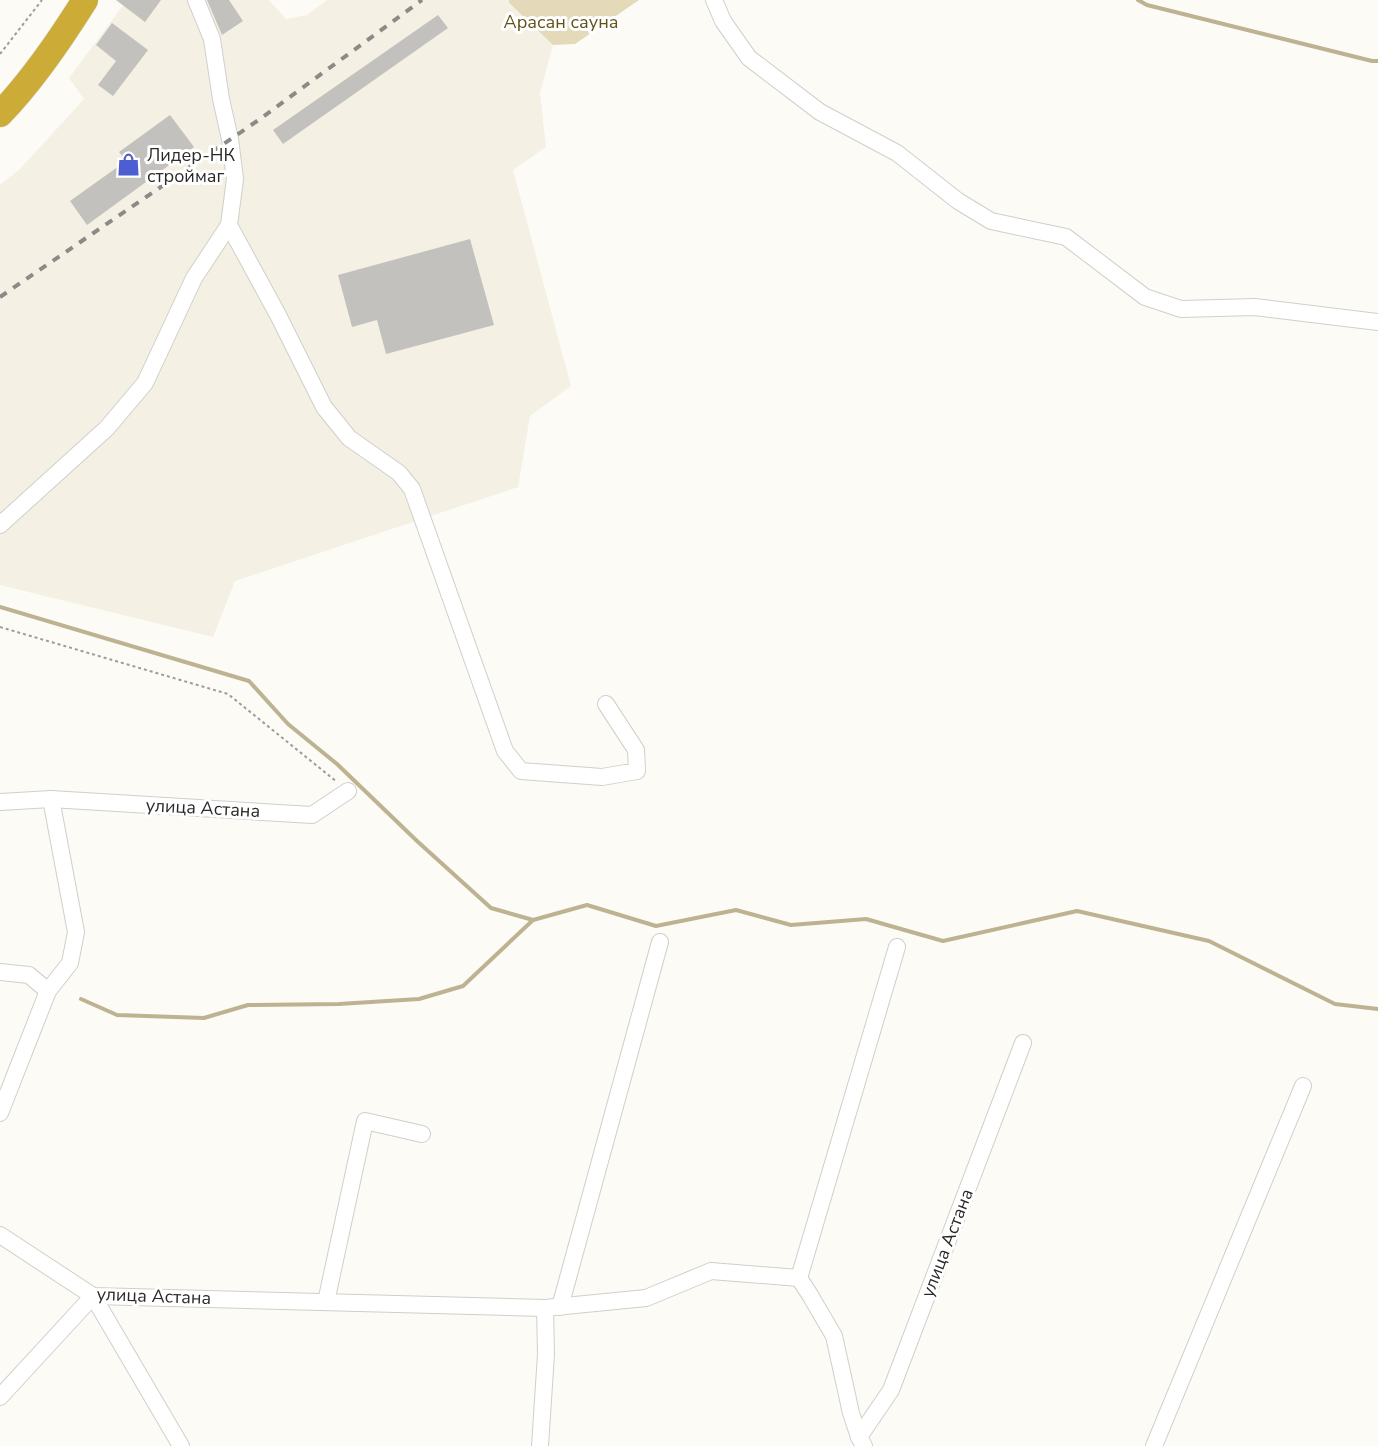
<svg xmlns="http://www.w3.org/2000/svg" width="1378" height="1446" font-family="'Nunito Sans',sans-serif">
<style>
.built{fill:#f4f0e4}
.green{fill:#e4daba}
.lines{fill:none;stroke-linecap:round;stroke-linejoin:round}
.stream{stroke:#bdb393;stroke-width:4}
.building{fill:#c3c1bd}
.minor-casing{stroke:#d0cfca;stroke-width:18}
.highway-casing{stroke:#d9d9d8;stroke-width:27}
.path{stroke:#9d9c99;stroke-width:2;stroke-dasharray:3 3;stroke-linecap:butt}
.minor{stroke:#fff;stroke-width:16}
.highway{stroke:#ccab37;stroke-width:26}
.rail{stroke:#8b8a86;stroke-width:4;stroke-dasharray:8 8;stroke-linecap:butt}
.labels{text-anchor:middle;stroke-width:6;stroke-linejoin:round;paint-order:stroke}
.park-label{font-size:18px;fill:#61521b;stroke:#fff}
.poi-label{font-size:18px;fill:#2b2a28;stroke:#fff;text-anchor:start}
.street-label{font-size:18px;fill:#2b2a28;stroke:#fff}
</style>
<rect width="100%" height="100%" fill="#fcfbf6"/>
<!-- built -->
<path class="built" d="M127 0H269L286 19 307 15 327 0H509V4L553 45 540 93 546 147 513 170 571 386 530 416 518 487 235 581 213 637 0 585V185L20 169 84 99 69 78Z"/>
<!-- green -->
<path class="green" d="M509 0H639L575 44 553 45 509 3Z"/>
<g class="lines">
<!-- stream -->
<g class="stream">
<path d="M1138 0 1147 5 1372 61H1378"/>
<path d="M0 607 249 681 288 724 337 764 417 841 491 908 533 920"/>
<path d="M81 999 117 1015 204 1018 248 1005 339 1004 419 999 463 986 533 920 587 905 656 926 736 910 791 925 866 919 943 941 1077 911 1209 941 1335 1004 1378 1009"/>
</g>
</g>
<!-- building -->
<g class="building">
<path d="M116 0H161L145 22Z"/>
<path d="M207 0H229L243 21 222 35Z"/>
<path d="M438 15 448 28 283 144 273 130Z"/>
<path d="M112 23 148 50 113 96 98 85 116 61 96 45Z"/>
<path d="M170 115 194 147 87 225 70 201 126 161 119 152Z"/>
<path d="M470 239 494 325 386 354 377 320 352 327 338 275Z"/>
</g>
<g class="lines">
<defs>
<g id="minor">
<path d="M714 0 723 21 749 58 820 112 897 153 958 201 991 221 1066 237 1145 297 1181 309 1255 307 1378 322"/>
<path d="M229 225 278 315 324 407 349 438 399 473 412 489 505 751 521 771 602 777 637 771 636 750 606 704"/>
<path d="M0 525 107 428 145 383 194 278 229 225 235 179 230 139 221 99 212 39 196 0"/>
<path d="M0 802 51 799 312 815 348 791"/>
<path d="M0 972 29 975 48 991"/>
<path d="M0 1113 48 991 70 963 76 932 51 799"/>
<path d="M0 1235 93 1296 545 1308 646 1298 711 1271 799 1278 810 1295 834 1336 851 1413 859 1437 864 1446"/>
<path d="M799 1278 897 947"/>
<path d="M326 1302 365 1121 422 1134"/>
<path d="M560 1307 660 942"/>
<path d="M0 1397 93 1296 181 1446"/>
<path d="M859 1437 891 1390 1023 1043"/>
<path d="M540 1446 546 1354 545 1308"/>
<path d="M1154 1446 1303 1086"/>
</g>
<path id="highway" d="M0 114C33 80 60 40 85 0"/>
</defs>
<!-- minor casing -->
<use href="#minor" class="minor-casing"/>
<!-- highway casing -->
<use href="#highway" class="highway-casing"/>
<!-- path -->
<g class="path">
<path d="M0 54 42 0"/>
<path d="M0 627 228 694 337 782"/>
</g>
<!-- minor -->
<use href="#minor" class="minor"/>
<!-- highway -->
<use href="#highway" class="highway"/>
<!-- rail -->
<path class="rail" d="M0 297 260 119 422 0"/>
</g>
<!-- icons -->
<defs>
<symbol id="shop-bare" viewBox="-9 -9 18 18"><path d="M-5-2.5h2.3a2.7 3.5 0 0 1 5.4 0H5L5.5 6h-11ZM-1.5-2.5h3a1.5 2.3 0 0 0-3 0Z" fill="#4d5dd2" stroke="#fff" stroke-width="2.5" paint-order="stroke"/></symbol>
</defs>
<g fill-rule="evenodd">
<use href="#shop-bare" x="112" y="148" width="33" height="33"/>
</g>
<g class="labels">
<!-- park labels -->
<g class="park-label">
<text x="561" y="28">Арасан сауна</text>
</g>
<!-- poi labels -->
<g class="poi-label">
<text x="147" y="161">Лидер-НК<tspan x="147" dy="21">строймаг</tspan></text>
</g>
<!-- street labels -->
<g class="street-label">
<text transform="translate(203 808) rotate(3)" y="6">улица Астана</text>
<text transform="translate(947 1243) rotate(-69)" y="6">улица Астана</text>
<text transform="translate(154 1296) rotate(2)" y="6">улица Астана</text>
</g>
</g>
</svg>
